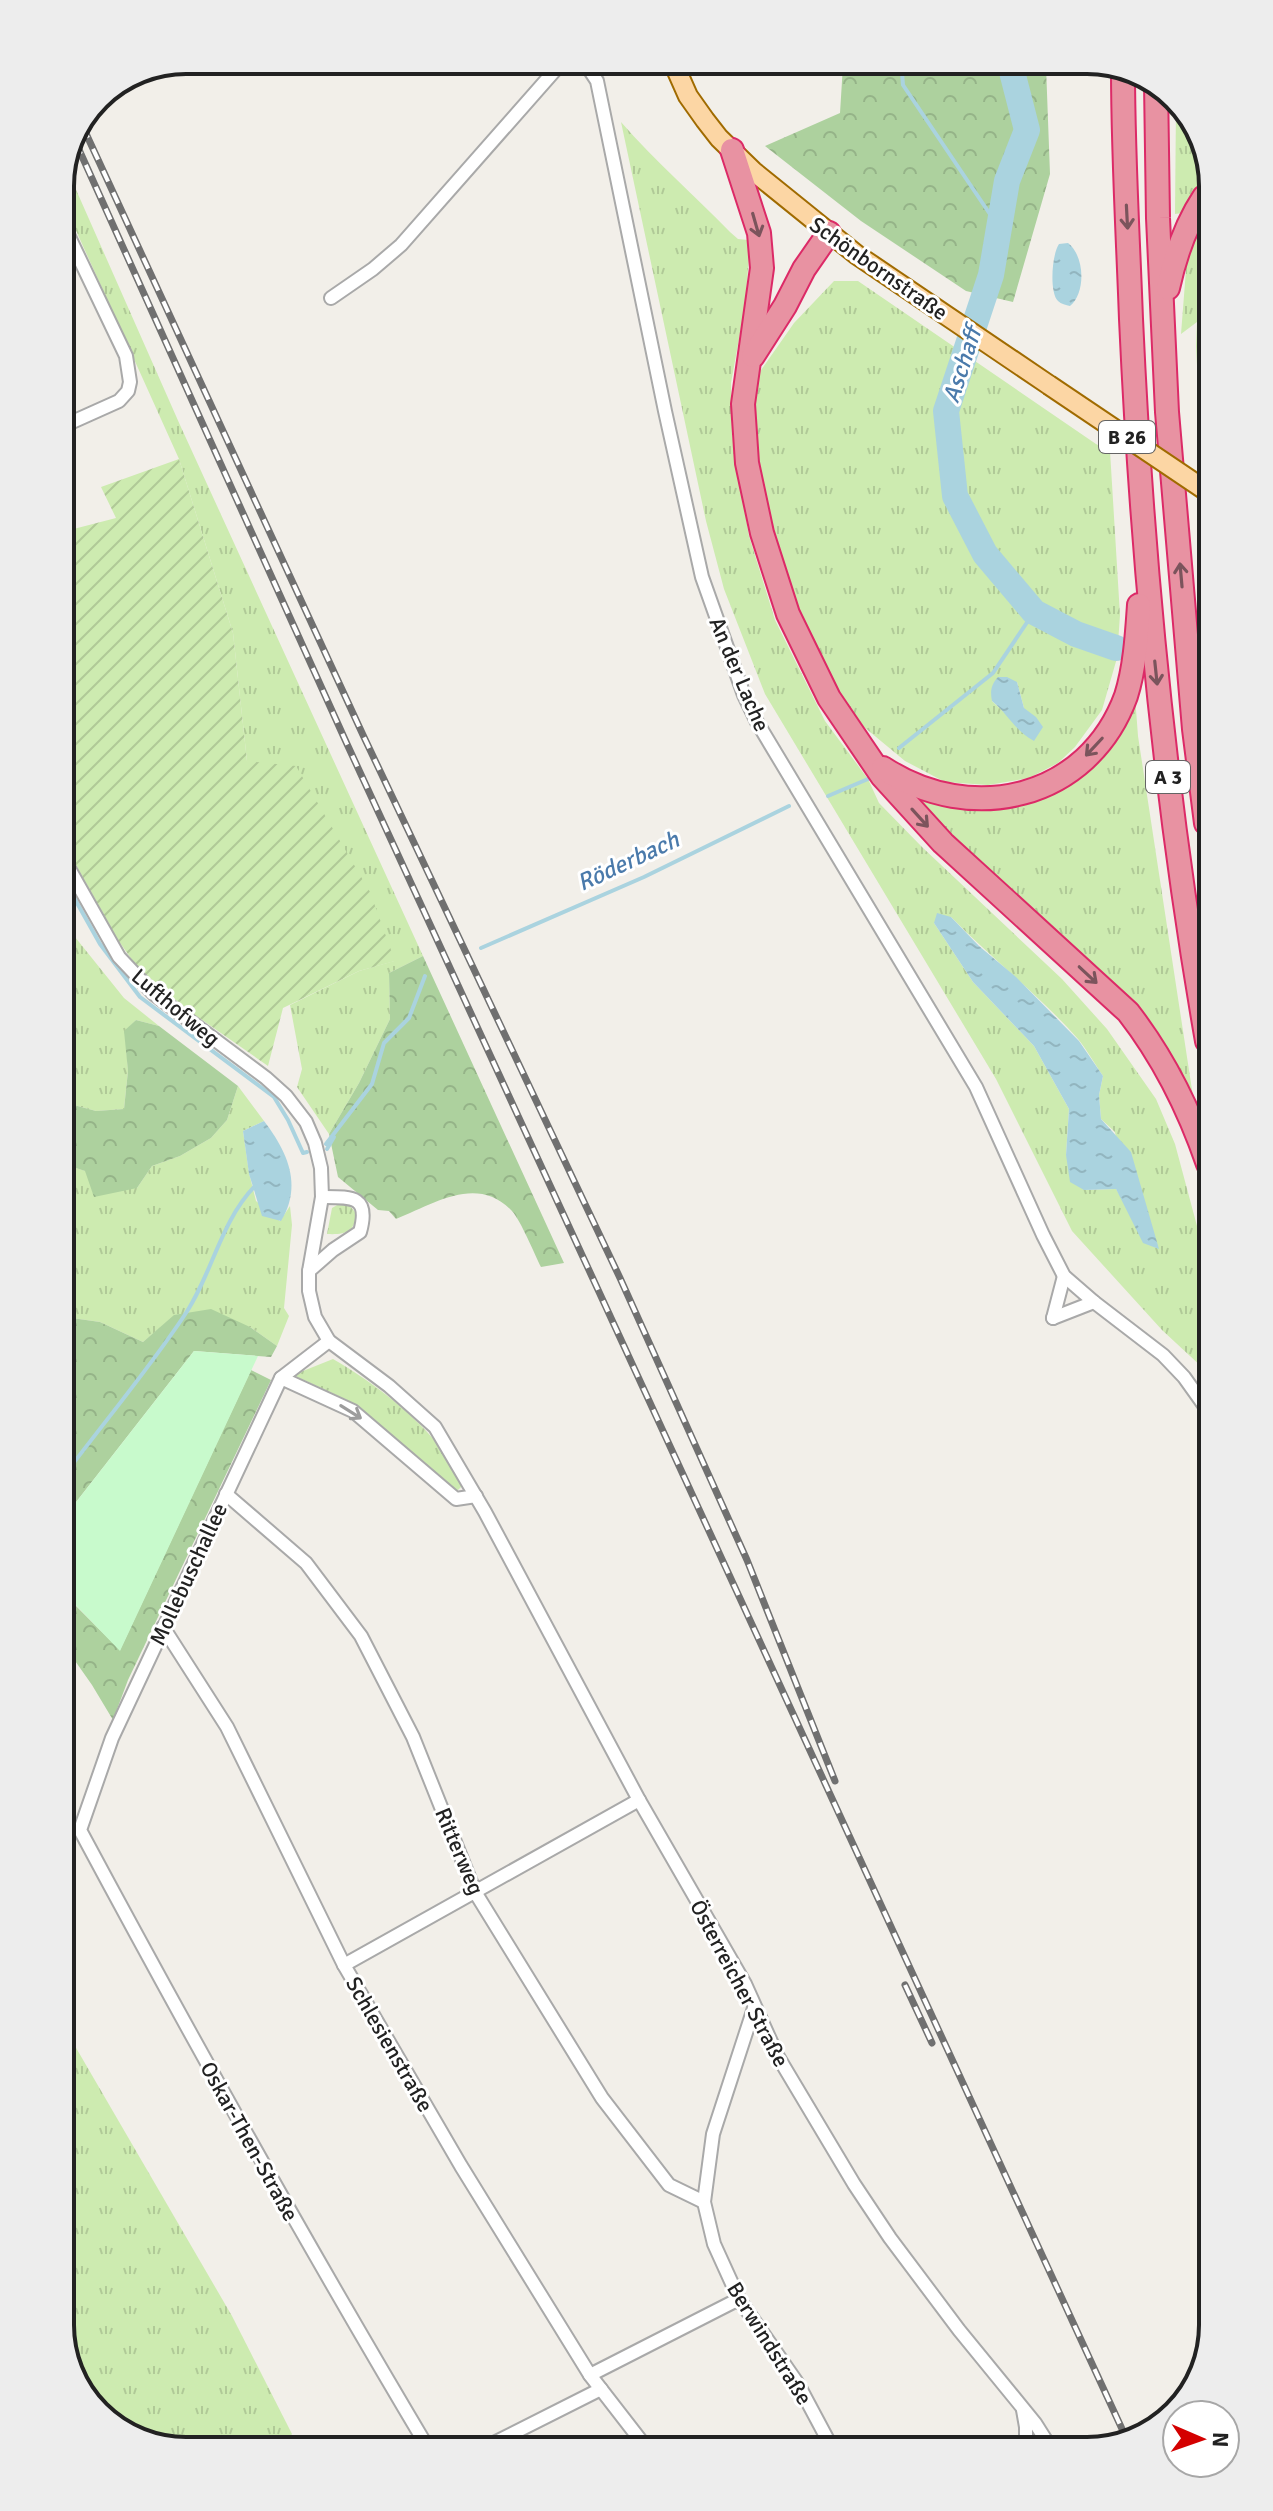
<svg xmlns="http://www.w3.org/2000/svg" width="1273" height="2511" font-family="Signika,sans-serif">
<style>
.grass{fill:url(#grass-tufts);fill-rule:evenodd}
.forest{fill:url(#forest-crowns)}
.park{fill:#c8facc}
.garden{fill:url(#garden-furrows)}
.water{fill:url(#water-ripples)}
.lines{fill:none;stroke-linecap:round;stroke-linejoin:round}
.stream{stroke:#aad3df;stroke-width:4}
.river{stroke:#aad3df;stroke-width:26}
.minor-casing{stroke:#a9a9a9;stroke-width:16}
.primary-casing{stroke:#a06b00;stroke-width:22}
.motorway-casing{stroke:#dc2a67;stroke-width:26}
.minor{stroke:#fff;stroke-width:12}
.primary{stroke:#fcd6a4;stroke-width:18}
.motorway{stroke:#e892a2;stroke-width:22}
.rail-casing{stroke:#707070;stroke-width:7}
.rail{stroke:#fff;stroke-width:4;stroke-dasharray:12;stroke-linecap:butt}
.primary-bridge-casing{stroke:#a06b00;stroke-width:22;stroke-linecap:butt}
.primary-bridge{stroke:#fcd6a4;stroke-width:18}
.oneway{stroke:#7b545c}
.oneway2{stroke:#9c9c9c}
.labels{text-anchor:middle;stroke-width:6;stroke-linejoin:round;paint-order:stroke}
.shield{fill:#fff;stroke:#646464;stroke-width:2}
.shield-label{font-size:20px;font-weight:bold;fill:#222}
.street-label{font-size:22px;fill:#222;stroke:#fff}
.water-label{font-size:24px;font-style:italic;fill:#4a7aab;stroke:#fff}
.rim{fill:none;stroke:#222;stroke-width:4}
</style>
<defs>
<pattern id="grass-tufts" width="24" height="20" patternUnits="userSpaceOnUse" patternTransform="scale(2)"><rect width="24" height="20" fill="#cdebb0"/><path d="M3 7l-1-3M5 7V3M7 7l1-3M15 17l-1-3M17 17v-4M19 17l1-3" fill="none" stroke="#b0c997"/></pattern>
<pattern id="forest-crowns" width="20" height="18" patternUnits="userSpaceOnUse" patternTransform="scale(2)"><rect width="20" height="18" fill="#add19e"/><path d="M2 6a3 3 0 1 1 6 0M12 15a3 3 0 1 1 6 0" fill="none" stroke="#95b388"/></pattern>
<pattern id="garden-furrows" width="10" height="10" patternUnits="userSpaceOnUse" patternTransform="scale(2)"><rect width="10" height="10" fill="#cdebb0"/><path d="M-1 1l2-2M0 10L10 0M9 11l2-2" fill="none" stroke="#b0c997"/></pattern>
<pattern id="water-ripples" width="26" height="14" patternUnits="userSpaceOnUse" patternTransform="scale(2)"><rect width="26" height="14" fill="#aad3df"/><path d="M2 4q2-2 4 0t4 0M15 11q2-2 4 0t4 0" fill="none" stroke="#92b5bf"/></pattern>
</defs>
<rect width="100%" height="100%" fill="#f2efe9"/>
<!-- grass -->
<g class="grass">
<path d="M1176 103 1204 139V177L1182 213 1175 214Z"/>
<path d="M621 122C655 161 694 195 730 232L738 239 748 240 749 257 745 306 731 383 732 435 749 536 775 620 825 721 868 779 879 803 922 847 1062 979 1107 1029 1156 1099 1175 1144 1208 1267 1209 1371 1204 1369 1162 1330 1072 1231 996 1079 765 694 724 589 706 521ZM951 917C992 959 1039 995 1078 1039 1087 1050 1095 1064 1103 1076L1099 1095 1101 1119 1115 1132 1127 1207 1116 1189 1084 1190 1066 1155 1069 1109 1034 1046 973 982 934 923Z"/>
<path d="M66 167 180 425 423 956 389 973 390 1019 359 1083 329 1134 297 1087 302 1069 290 1005 359 971 394 961 247 761 233 633 179 459 60 195V179Z"/>
<path d="M1204 212 1205 466 1202 464 1196 346 1197 322 1181 334 1187 257Z"/>
<path d="M834 281H858L1096 444 1110 451 1120 615 1117 658 1102 710 1075 747 1058 763 1029 778 988 785 945 782 905 761 864 727 838 691 799 610 773 532 756 462 753 404 759 373 794 323ZM1017 682 1024 708 1009 717 992 701Z"/>
<path d="M1135 696 1138 736 1196 1116 1157 1030 1134 1002 1037 913 951 839 903 788C927 799 953 807 980 809 1019 814 1072 789 1097 760 1112 744 1124 715 1135 696Z"/>
<path d="M63 913 75 937 124 998 159 1026 136 1020 125 1031 128 1071 124 1109 96 1111 74 1105 64 1111Z"/>
<path d="M238 1086 264 1121 243 1131 249 1173 256 1201 280 1221 290 1206 292 1225 284 1308 289 1316 277 1346 250 1327 174 1316 143 1342 100 1322 65 1317 64 1164 137 1188 152 1166 180 1156 211 1138 227 1120Z"/>
<path d="M339 1204 349 1205 356 1213C356 1232 344 1235 327 1234L332 1208Z"/>
<path d="M333 1359C374 1383 415 1414 444 1452 451 1462 457 1474 463 1485L457 1491 347 1400 293 1375Z"/>
<path d="M68 2034 232 2316 292 2434 281 2450 179 2451 110 2425 69 2372Z"/>
</g>
<!-- forest -->
<g class="forest">
<path d="M850 60H1049L1046 66 1050 174 1013 302 966 291 861 221 765 146 840 113 843 65Z"/>
<path d="M423 956 564 1263 541 1267C534 1253 521 1221 512 1211 477 1174 434 1204 396 1219L389 1211 378 1210 338 1177 329 1134 359 1083 390 1019 389 973Z"/>
<path d="M136 1020 159 1026 238 1086 227 1120 211 1138 180 1156 152 1166 137 1188 94 1197 85 1171 64 1164V1111L74 1105 96 1111 124 1109 128 1071 124 1031Z"/>
<path d="M211 1309 250 1327 277 1346 271 1357 194 1351 66 1515 65 1317 100 1322 143 1342 174 1315Z"/>
<path d="M251 1370 271 1380 128 1680 113 1720 92 1685 66 1648V1591L68 1598 120 1650Z"/>
</g>
<!-- park -->
<path class="park" d="M194 1351 258 1356 120 1651 68 1597 66 1591V1515Z"/>
<!-- garden -->
<path class="garden" d="M179 459 233 633 247 761 296 766 370 892 395 961 359 971 283 1008 268 1066 185 1008 137 967 118 940 63 842 62 532 116 518 101 487Z"/>
<!-- water -->
<g class="water">
<path d="M1068 243C1085 256 1086 293 1070 306 1066 305 1061 304 1058 301 1049 292 1052 254 1059 244Z"/>
<path d="M998 677H1007L1017 682 1024 708 1036 717 1043 727 1034 741C1014 730 1009 715 992 701 990 691 991 685 998 677Z"/>
<path d="M937 913 951 917 979 946 1016 977 1079 1041 1103 1076 1099 1095 1101 1119 1131 1152 1159 1249 1143 1243 1116 1189 1084 1190 1070 1182 1066 1155 1069 1109 1034 1046 973 982 934 923Z"/>
<path d="M264 1121C287 1151 303 1185 281 1221L262 1216 249 1174 243 1131Z"/>
</g>
<g class="lines">
<!-- stream -->
<g class="stream">
<path d="M901 60 903 85 1000 229"/>
<path d="M899 748 993 673 1034 612"/>
<path d="M828 796 868 779"/>
<path d="M63 878 100 944 140 997 274 1097 288 1120 303 1153 307 1152"/>
<path d="M481 948 644 877 789 806"/>
<path d="M326 1144 372 1084 384 1043 409 1018 425 976"/>
<path d="M327 1149 334 1137"/>
<path d="M66 1473C105 1421 148 1370 184 1316 212 1275 220 1222 255 1186"/>
</g>
<!-- river -->
<path class="river" d="M1009 60 1027 130 1007 181 991 275 946 411 955 496 985 554 1034 612 1076 634 1116 648"/>
<defs>
<g id="minor">
<path d="M583 60 597 81 665 411 702 577 744 695 757 722 976 1087 1043 1235 1064 1276 1094 1302 1163 1355 1184 1377 1209 1412"/>
<path d="M60 218 126 356 130 382 128 391 119 401 61 427"/>
<path d="M331 298 373 269 401 245 564 60"/>
<path d="M63 858 119 957 154 994 266 1078 286 1096 306 1122 315 1143 321 1168 322 1197 309 1271V1291L315 1317 329 1341 389 1386 435 1427 485 1512 639 1800 745 1984 777 2055 854 2184 890 2238 959 2330 1035 2423 1047 2442"/>
<path d="M309 1271 333 1250 360 1232C370 1196 353 1197 322 1197"/>
<path d="M1053 1318 1094 1302"/>
<path d="M1053 1318 1064 1276"/>
<path d="M329 1341 281 1378 112 1738 80 1830C192 2039 307 2245 428 2448"/>
<path d="M281 1378 353 1411 456 1499 476 1496"/>
<path d="M226 1494 306 1563 361 1636 413 1737 475 1892 602 2098 669 2185 704 2202"/>
<path d="M163 1627 227 1727 344 1965 461 2166 590 2375 645 2446"/>
<path d="M344 1965 639 1800"/>
<path d="M754 2008 713 2134 704 2202 714 2244 739 2299 798 2384 830 2444"/>
<path d="M590 2375 739 2299"/>
<path d="M1023 2410 1026 2427V2443"/>
<path d="M484 2448 601 2389"/>
</g>
<path id="primary" d="M672 60 688 96 705 120 719 138 753 171 857 255 1049 385"/>
<g id="motorway">
<path d="M1123 71C1123 154 1128 236 1131 319 1142 561 1165 802 1207 1041"/>
<path d="M1156 83 1158 218 1167 412 1194 729 1206 823"/>
<path d="M732 150 759 233 762 268 743 404 747 463 762 533 788 614 829 698 882 776 943 843 1128 1012C1163 1057 1189 1109 1208 1164"/>
<path d="M1168 288C1175 256 1186 224 1204 197"/>
<path d="M753 356 785 306 804 269 829 233"/>
<path d="M883 768C971 826 1088 800 1126 696 1135 668 1137 634 1139 605"/>
</g>
</defs>
<!-- minor casing -->
<use href="#minor" class="minor-casing"/>
<!-- primary casing -->
<use href="#primary" class="primary-casing"/>
<!-- motorway casing -->
<use href="#motorway" class="motorway-casing"/>
<!-- minor -->
<use href="#minor" class="minor"/>
<!-- primary -->
<use href="#primary" class="primary"/>
<!-- motorway -->
<use href="#motorway" class="motorway"/>
<defs>
<g id="rail">
<path d="M83 127 363 735 620 1278 747 1560 835 1781"/>
<path d="M76 143 347 744 1128 2442"/>
<path d="M905 1985 932 2043"/>
</g>
</defs>
<!-- rail casing -->
<use href="#rail" class="rail-casing"/>
<!-- rail -->
<use href="#rail" class="rail"/>
<defs>
<path id="primary-bridge" d="M1049 385 1205 490"/>
</defs>
<!-- primary-bridge casing -->
<use href="#primary-bridge" class="primary-bridge-casing"/>
<!-- primary-bridge -->
<use href="#primary-bridge" class="primary-bridge"/>
</g>
<!-- one-way arrows -->
<defs><path id="oneway-shaft" d="M-6 0H5M1.5-3L5.5 0L1.5 3" fill="none" stroke-width="1.6" stroke-linecap="round" stroke-linejoin="round" transform="scale(2)"/></defs>
<g class="oneway">
<use href="#oneway-shaft" transform="translate(1127 217) rotate(87)"/>
<use href="#oneway-shaft" transform="translate(756 225) rotate(74)"/>
<use href="#oneway-shaft" transform="translate(1181 575) rotate(-95)"/>
<use href="#oneway-shaft" transform="translate(1156 673) rotate(84)"/>
<use href="#oneway-shaft" transform="translate(1094 747) rotate(133)"/>
<use href="#oneway-shaft" transform="translate(920 818) rotate(48)"/>
<use href="#oneway-shaft" transform="translate(1088 975) rotate(43)"/>
</g>
<use class="oneway2" href="#oneway-shaft" transform="translate(351 1412) rotate(32)"/>
<g class="labels">
<!-- shield labels -->
<g class="shield">
<rect x="1099" y="421" width="56" height="32" rx="6"/>
<rect x="1146" y="761" width="44" height="32" rx="6"/>
</g>
<g class="shield-label">
<text x="1127" y="444">B 26</text>
<text x="1168" y="784">A 3</text>
</g>
<!-- street labels -->
<g class="street-label">
<text transform="translate(879 268) rotate(35)" y="8">Schönbornstraße</text>
<text transform="translate(740 674) rotate(67)" y="8">An der Lache</text>
<text transform="translate(176 1007) rotate(40)" y="8">Lufthofweg</text>
<text transform="translate(188 1574) rotate(-65)" y="8">Mollebuschallee</text>
<text transform="translate(460 1851) rotate(67)" y="8">Ritterweg</text>
<text transform="translate(740 1983) rotate(62)" y="8">Österreicher Straße</text>
<text transform="translate(390 2044) rotate(60)" y="8">Schlesienstraße</text>
<text transform="translate(250 2141) rotate(61)" y="8">Oskar-Then-Straße</text>
<text transform="translate(770 2343) rotate(58)" y="8">Berwindstraße</text>
</g>
<!-- water labels -->
<g class="water-label">
<text transform="translate(962 365) rotate(-72)" y="8">Aschaff</text>
<text transform="translate(628 861) rotate(-25)" y="8">Röderbach</text>
</g>
</g>
<!-- crop -->
<path d="M0 0H1273V2511H0ZM186 74H1087A112 112 0 0 1 1199 186V2325A112 112 0 0 1 1087 2437H186A112 112 0 0 1 74 2325V186A112 112 0 0 1 186 74Z" fill="#ededed" fill-rule="evenodd"/>
<path class="rim" d="M186 74H1087A112 112 0 0 1 1199 186V2325A112 112 0 0 1 1087 2437H186A112 112 0 0 1 74 2325V186A112 112 0 0 1 186 74Z"/>
<!-- north arrow -->
<g transform="translate(1201 2439) rotate(92)"><circle r="38" fill="#ffffff" stroke="#a7a7a7" stroke-width="2"/>
<path d="M0-6L14 30L0 20L-14 30Z" fill="#d40000"/>
<text y="-12" font-size="22" font-weight="bold" text-anchor="middle" fill="#222222">N</text>
</g>
</svg>
